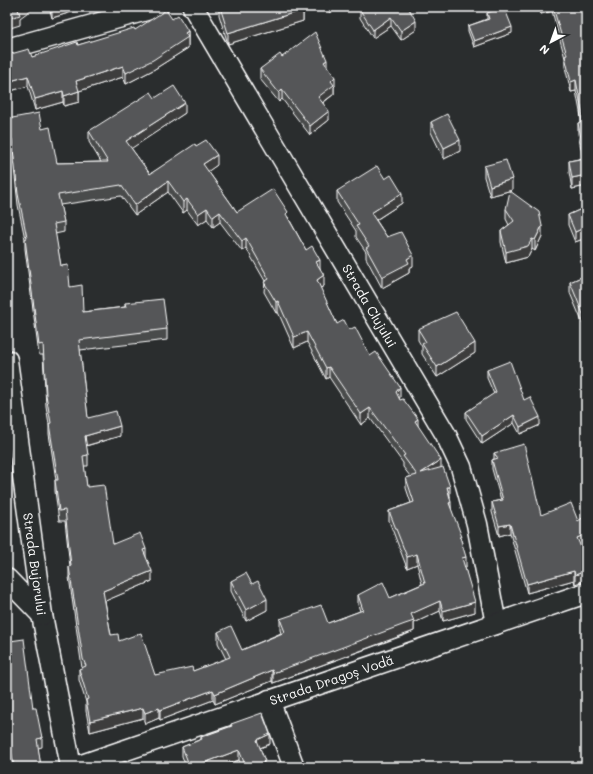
<svg xmlns="http://www.w3.org/2000/svg" width="593" height="774" font-family="Mali,sans-serif">
<style>
.lines{fill:none;stroke-linecap:round;stroke-linejoin:round}
.minor-casing{stroke:#fff;stroke-width:23}
.minor{stroke:#2a2d2e;stroke-width:20}
.wall{fill:#494b4c;stroke:#fff;fill-rule:evenodd}
.shaded-wall{fill:#3c3d3e;stroke:#fff}
.building{fill:#555758;stroke:#fff;fill-rule:evenodd}
.labels{text-anchor:middle;stroke-width:3;stroke-linejoin:round;paint-order:stroke}
.street-label{font-size:13px;fill:#fff;stroke:#2a2d2e}
</style>
<rect width="100%" height="100%" fill="#2a2d2e"/>
<filter id="ink" filterUnits="userSpaceOnUse"><feTurbulence type="fractalNoise" baseFrequency=".025" numOctaves="2"/><feDisplacementMap in="SourceGraphic" scale="8" xChannelSelector="R" yChannelSelector="G"/><feConvolveMatrix kernelMatrix="1 2 1 2 8 2 1 2 1" color-interpolation-filters="sRGB"/></filter>
<g filter="url(#ink)">
<g class="lines">
<defs>
<g id="minor">
<path id="s1" d="M193 7 446 435 461 467 477 524 496 624"/>
<path d="M7 49 157 7"/>
<path id="s2" d="M7 360 42 615 71 767"/>
<path d="M7 579 42 615"/>
<path d="M269 700 294 767"/>
<path id="s3" d="M76 767 586 593"/>
</g>
</defs>
<!-- minor casing -->
<use href="#minor" class="minor-casing"/>
<!-- minor -->
<use href="#minor" class="minor"/>
</g>
<!-- wall -->
<g class="wall">
<path d="M49 7H88L52 18Z"/>
<path d="M219 7H303V21L228 44 219 15Z"/>
<path d="M326 7H345L329 12Z"/>
<path d="M408 7 416 30 401 40 391 26 373 38 360 18V10Z"/>
<path d="M539 7H586V186L572 189 569 172V161L583 158 578 134V123L582 122 576 91 571 92 565 67V58L552 11 541 14Z"/>
<path d="M487 13 512 33 474 47 468 31V26L487 19Z"/>
<path d="M172 19 188 31V48L153 70 126 84 123 77 79 91V102L64 106 63 102 35 110 28 86 7 92V55L32 57 78 45 135 30Z"/>
<path d="M282 57 327 66 335 86 334 87V94L323 103 329 120 310 135 282 99 279 102 260 79V69Z"/>
<path d="M155 98 185 113 131 148 150 174 196 146 217 165 208 171 237 212 288 217 306 250 320 268 324 286 320 288 337 324 349 330 370 356 400 397 399 399 418 426 441 468 450 497 451 509 462 543 466 567 465 568 475 612 443 621 440 611 414 623V631L405 635 273 683 272 681 215 704 213 700 160 720 159 718 145 724 143 718 90 732 86 711V702L79 680V669L82 668 69 577V567H70L65 521H59L55 491V480H56L49 434V424L46 406 43 355H39L25 249V239L18 205 12 149 9 150 7 137V126L42 129 57 163 101 162 89 142V131ZM168 192 183 213 187 210 198 225 207 219 213 227 220 222 242 251 246 248 265 281 264 292 276 313 278 312 294 348 307 342 326 379 329 377 361 425 370 418 403 463V467L410 476 406 478V488L411 503 389 511V521L407 568 417 564 422 584 390 598 358 595V605L360 611 328 623 280 619V630L281 633 242 650 218 632V643L226 659 193 671 155 675 119 641 111 635 105 601 152 581 146 557 113 544 87 487 84 466H88V455L86 446 120 436 88 418 80 350 167 340V329L125 303V307L83 312 70 287 61 266 55 234 64 232V222L60 205 121 196 135 215Z"/>
<path d="M431 122 460 151 444 159 431 132Z"/>
<path d="M484 166 512 190 490 196 484 177Z"/>
<path d="M385 179 402 203 376 220 387 237 413 266 409 268V273L382 288 366 258V252L356 237V231L337 202V191Z"/>
<path d="M586 207V238L575 242 568 225V215Z"/>
<path d="M506 209 542 236 535 251 532 249 528 257 506 263 501 242V231L509 225 506 219Z"/>
<path d="M586 275 583 324 570 293V282Z"/>
<path d="M418 329 475 353 437 377 422 354V347L418 340Z"/>
<path d="M487 370 524 400 540 425 520 434 514 423 482 444 466 419V412L494 394 487 378Z"/>
<path d="M494 453 541 515 586 543 581 546 575 584 574 580 527 593 510 533 499 536 492 512V502L501 500 492 469V460L494 459Z"/>
<path d="M231 581 252 584 267 610 246 621 231 591Z"/>
<path d="M7 635 10 641 33 708 42 738V747L38 748 41 767H12L10 754H7Z"/>
<path d="M231 724 270 744 260 748 265 767H242L239 760 219 767H186L182 756V747L201 739V737L231 726Z"/>
</g>
<!-- shaded-wall -->
<g class="shaded-wall">
<path d="M20 7H35L20 18V25L7 29V19Z"/>
<path d="M55 7H88L52 18V8Z"/>
<path d="M329 7H345L329 12Z"/>
<path d="M541 7H552V11L541 14Z"/>
<path d="M303 10V21L228 44V33Z"/>
<path d="M391 17V26L373 38V30Z"/>
<path d="M416 21V30L401 40V31Z"/>
<path d="M512 27V33L474 47V41Z"/>
<path d="M188 31V48L153 70 126 84V73Z"/>
<path d="M327 60V69L324 62Z"/>
<path d="M123 66V77L76 92V81Z"/>
<path d="M28 76V86L7 92V82Z"/>
<path d="M335 77V86L334 87V94L318 106V97L331 81Z"/>
<path d="M576 80V91L571 92V82Z"/>
<path d="M282 90V99L279 102V93Z"/>
<path d="M63 91V102L35 110V99Z"/>
<path d="M79 91V102L64 106V96Z"/>
<path d="M185 103V113L126 152V141Z"/>
<path d="M329 111V120L310 135V126Z"/>
<path d="M460 140V151L444 159V148Z"/>
<path d="M217 155V165L203 175V164Z"/>
<path d="M586 175V186L572 189V178Z"/>
<path d="M512 179V190L490 196V186Z"/>
<path d="M168 181V192L135 215V205Z"/>
<path d="M402 193V203L371 223V213Z"/>
<path d="M187 199V210L183 213V202Z"/>
<path d="M207 208V219L198 225V214Z"/>
<path d="M220 212V222L213 227V217Z"/>
<path d="M542 226V236L535 251V240Z"/>
<path d="M586 227V238L575 242V232Z"/>
<path d="M246 238V248L242 251V241Z"/>
<path d="M532 239V249L528 257 506 263V252Z"/>
<path d="M413 255V266L409 268V273L382 288V277L407 259Z"/>
<path d="M320 260V271L316 262Z"/>
<path d="M324 275V286L317 290V280Z"/>
<path d="M278 301V312L276 313V302Z"/>
<path d="M586 313V323L583 324V314Z"/>
<path d="M307 332V342L294 348V337Z"/>
<path d="M475 343V353L437 377V367Z"/>
<path d="M329 367V377L326 379V368Z"/>
<path d="M400 387V397L396 403V392Z"/>
<path d="M370 408V418L361 425V414Z"/>
<path d="M514 415V423L482 444V436Z"/>
<path d="M540 417V425L520 434V427Z"/>
<path d="M418 419V429L415 421Z"/>
<path d="M120 426V436L85 446V436Z"/>
<path d="M441 460V471L421 473Z"/>
<path d="M447 487H450V497Z"/>
<path d="M451 502V513L449 503Z"/>
<path d="M510 524V533L499 536V526Z"/>
<path d="M586 534V543L577 548V538Z"/>
<path d="M146 549V559L143 550Z"/>
<path d="M417 554V564L407 568V557Z"/>
<path d="M466 557V567L462 569V558Z"/>
<path d="M152 571V581L103 602V591Z"/>
<path d="M574 571V580L527 593V584Z"/>
<path d="M586 571V580L575 584V575Z"/>
<path d="M267 599V610L246 621V610Z"/>
<path d="M440 601V611L414 623V631L273 683V673Z"/>
<path d="M475 602V612L443 621V611Z"/>
<path d="M9 608V618L7 619V610Z"/>
<path d="M272 670V681L215 704V694Z"/>
<path d="M213 690V700L160 720V710Z"/>
<path d="M143 708V718L90 732V721Z"/>
<path d="M159 708V718L145 724V713Z"/>
<path d="M270 734V744L257 749V740Z"/>
<path d="M239 750V760L219 767H193Z"/>
</g>
<!-- building -->
<g class="building">
<path d="M7 7H20L18 9 20 15 7 19Z"/>
<path d="M220 7H303V10L228 33Z"/>
<path d="M364 7H408L416 21 401 31 391 17 373 30 360 10Z"/>
<path d="M503 7H504L512 27 474 41 468 26 489 19 487 13Z"/>
<path d="M553 7H586V175L572 178 569 161 585 158 578 123 584 122 576 80 571 82 565 56 567 55Z"/>
<path d="M166 10 172 19 178 15 188 31 185 33 188 37 153 60 126 73 123 66 76 81 79 91 64 96 63 91 35 99 28 76 7 82V55L29 49 32 57 77 42 78 45 134 28 135 30Z"/>
<path d="M315 32 327 60 324 62 335 77 331 81 334 85 318 97 329 111 310 126 282 90 279 93 260 69 280 54 282 57Z"/>
<path d="M174 86 185 103 126 141 150 174 195 144 196 146 206 140 217 155 203 164 237 212 273 189 288 212 286 214 306 250 312 246 320 260 316 262 324 275 317 280 337 324 344 320 349 330 355 327 370 356 376 352 400 387 396 392 400 400 403 399 418 419 415 421 441 460 421 473 443 467 450 487H447L451 502 449 503 462 537H460L466 557 462 558 475 602 443 611 440 601 411 614 414 621 405 624 273 673 272 670 215 694 213 690 160 710 159 708 145 713 143 708 90 721 86 700 88 699 79 669 86 666 83 659 69 567 71 566 65 510 59 511 55 480H58L49 424 51 423 46 395 43 344 39 345 25 239 27 238 18 194 12 139H9L7 126V119L39 113 42 129 50 127 57 163 108 162 89 131 151 92 155 98ZM168 181 183 202 187 199 198 214 207 208 213 217 220 212 242 241 246 238 269 279 264 282 276 302 278 301 294 337 307 332 326 368 329 367 361 414 370 408 405 455 403 456 417 475 406 478 414 502 389 511 407 557 417 554 425 583 390 598 383 582 358 595 363 610 328 623 321 605 280 619 285 632 242 650 231 626 218 632 230 657 193 671 192 667 155 675 141 633 119 641 118 634 111 635 103 591 152 571 143 550 146 549 140 533 113 544 104 485 87 487 83 456 88 455 85 436 120 426 116 411 88 418 79 340 167 329 163 299 125 303 126 307 83 312 82 285 70 287 68 265 61 266 54 224 64 222 58 195 121 185 135 205Z"/>
<path d="M447 114 460 140 444 148 431 122Z"/>
<path d="M506 160 512 179 490 186 484 166Z"/>
<path d="M377 166 385 179 391 175 402 193 371 213 387 237 401 232 413 255 407 259 409 263 382 277 366 248 369 246 356 226 359 225 337 191Z"/>
<path d="M510 191 539 212 542 226 535 240 532 239 528 246 506 252 501 231 514 221 506 209Z"/>
<path d="M586 207V227L575 232 568 215Z"/>
<path d="M586 275V313L583 314 570 282Z"/>
<path d="M456 312 475 343 437 367 422 344 426 342 418 329Z"/>
<path d="M510 361 524 400 530 397 540 417 520 427 514 415 482 436 466 412 496 392 487 370Z"/>
<path d="M524 444 541 515 571 503 578 521 584 517 586 520V534L577 538 586 559V571L575 575 574 571 527 584 510 524 499 526 492 502 503 500 492 460 498 458 494 453Z"/>
<path d="M246 573 252 584 258 581 267 599 246 610 231 581Z"/>
<path d="M7 635H9L10 641 24 639 33 708H36L42 738 37 739 41 767H14L10 744H7Z"/>
<path d="M262 713 270 734 257 740 265 761 263 762 265 767H246L239 750 193 767H190L182 747 202 739 201 737 232 726 231 724Z"/>
</g>
</g>
<g class="labels">
<!-- street labels -->
<g class="street-label">
<text dy="5" stroke="none"><textPath href="#s1" startOffset="347">Strada Clujului</textPath></text>
<text dy="5" stroke="none"><textPath href="#s2" startOffset="206">Strada Bujorului</textPath></text>
<text dy="5" stroke="none"><textPath href="#s3" startOffset="270">Strada Dragoș Vodă</textPath></text>
</g>
</g>
<!-- margin -->
<rect width="593" height="774" fill="none" stroke="#2a2d2e" stroke-width="24"/>
<rect x="12" y="12" width="569" height="750" fill="none" stroke="#fff" stroke-width="1.5" filter="url(#ink)"/>
<!-- north arrow -->
<g transform="translate(551 42) rotate(221)" stroke="#2a2d2e" stroke-width="3" paint-order="stroke">
<path d="M0-3L7 15L0 10L-7 15Z" fill="#ffffff"/>
<text y="-6" font-size="11" font-weight="bold" text-anchor="middle" fill="#ffffff">N</text>
</g>
</svg>
